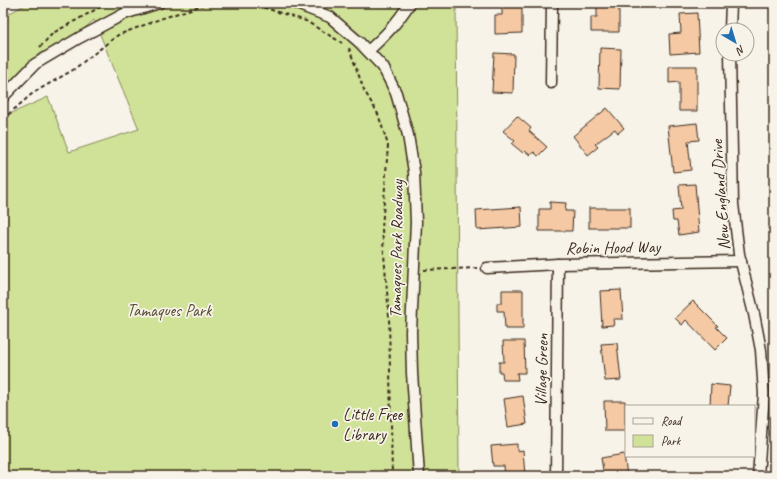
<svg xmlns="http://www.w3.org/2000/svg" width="777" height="479" font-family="Caveat,sans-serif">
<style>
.green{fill:#cfe297;stroke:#85865a}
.building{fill:#f5c9a4;stroke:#3b2a1e}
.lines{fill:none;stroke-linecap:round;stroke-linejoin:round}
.minor-casing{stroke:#3b2a1e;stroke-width:13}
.path{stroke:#3b2a1e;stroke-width:2;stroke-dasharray:4 3;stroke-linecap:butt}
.minor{stroke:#f7f3e8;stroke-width:10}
.poi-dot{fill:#1f6fb2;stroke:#f7f3e8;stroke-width:1.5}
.labels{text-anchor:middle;stroke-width:3.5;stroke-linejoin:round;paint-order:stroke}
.street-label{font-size:17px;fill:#3b2a1e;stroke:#f7f3e8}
.park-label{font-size:17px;fill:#594f36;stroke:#f7f3e8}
.poi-label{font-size:17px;fill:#3b2a1e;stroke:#f7f3e8;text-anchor:start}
</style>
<rect width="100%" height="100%" fill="#f7f3e8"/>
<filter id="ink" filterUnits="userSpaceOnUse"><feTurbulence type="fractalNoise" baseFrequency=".025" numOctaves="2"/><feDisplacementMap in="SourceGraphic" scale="8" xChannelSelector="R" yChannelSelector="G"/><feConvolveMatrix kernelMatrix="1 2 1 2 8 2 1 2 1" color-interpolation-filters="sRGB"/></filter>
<g filter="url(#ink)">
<!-- green -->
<path class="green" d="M28 3H456L459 476H3V117L48 97 69 152 139 129 94 20 3 99V17Z"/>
<!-- building -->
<g class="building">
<path d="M502 3H522V33L495 34V15H502Z"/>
<path d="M597 3H619V32H591V17H597Z"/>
<path d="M697 13 699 52 670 54 669 34 681 33 680 14Z"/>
<path d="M600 48 621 49 620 89 599 88Z"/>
<path d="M494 53 514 54 513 93 492 92Z"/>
<path d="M669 66H697V111H679V82L669 83Z"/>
<path d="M607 108 624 128 618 133 615 129 595 144 598 147 588 155 573 136Z"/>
<path d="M517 116 531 128 529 131 547 147 538 156 534 152 530 155 525 151 523 153 512 144 515 141 503 131Z"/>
<path d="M697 123 699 140 688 141 691 170 673 172 668 126Z"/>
<path d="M695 184 699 232 679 235 677 221H673L672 211 681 210 679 185Z"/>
<path d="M550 202 566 203 565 211H573L572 231H539V209H550Z"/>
<path d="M521 207 522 227 477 230 476 210Z"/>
<rect x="589" y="208" width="41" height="20"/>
<path d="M502 290H523V329H505L504 311H497V303H502Z"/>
<path d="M621 290 623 319H613L614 325 602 326 600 291Z"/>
<path d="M693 301 718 326 716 327 727 338 715 350 686 320 682 325 675 318Z"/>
<path d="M503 341H524L525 373H517L518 380H503L502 372H499V362H504Z"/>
<path d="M617 343 621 380 605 381 601 344Z"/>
<path d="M711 384 730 386 728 406H710Z"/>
<path d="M523 396 527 424 508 427 504 399Z"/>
<path d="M604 401H625V431H605Z"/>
<path d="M517 444V451L523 450 525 476H505L504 466H493L491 446Z"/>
<path d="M624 454 627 476H604L601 458Z"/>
</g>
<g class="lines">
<defs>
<g id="minor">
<path d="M294 3 330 17 359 42 383 67 396 93 408 135 414 172 416 222 411 332 412 373 419 476"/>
<path d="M730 30 731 3"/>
<path d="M368 51C386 35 397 23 410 3"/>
<path d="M730 54 733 204 739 254 754 314 761 350 764 394 758 476"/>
<path d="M551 83 552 3"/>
<path d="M3 97 35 64 79 38 124 14 159 3"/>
<path d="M487 268 558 264 741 261"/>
<path d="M556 476 558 264"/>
</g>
</defs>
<!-- minor casing -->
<use href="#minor" class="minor-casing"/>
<!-- path -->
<g class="path">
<path d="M243 3 259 6 306 21 342 43"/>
<path d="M40 47 53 33 102 6 118 3"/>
<path d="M349 48 364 90 378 114 388 145 382 229 389 316 392 476"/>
<path d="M3 119 33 93 73 70 118 35 160 19 209 3"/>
<path d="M424 270 477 268"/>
</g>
<!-- minor -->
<use href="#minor" class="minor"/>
</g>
</g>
<!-- markers -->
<circle class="poi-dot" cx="335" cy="424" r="4"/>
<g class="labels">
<!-- street labels -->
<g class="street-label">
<text transform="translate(720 195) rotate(-94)" y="6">New England Drive</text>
<text transform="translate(613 247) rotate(-1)" y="6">Robin Hood Way</text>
<text transform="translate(396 249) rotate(-89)" y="6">Tamaques Park Roadway</text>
<text transform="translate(541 370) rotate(-89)" y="6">Village Green</text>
</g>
<!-- park labels -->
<g class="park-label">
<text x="169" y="316">Tamaques Park</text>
</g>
<!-- poi labels -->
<g class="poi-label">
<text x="343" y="420">Little Free<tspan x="343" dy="20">Library</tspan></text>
</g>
</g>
<!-- margin -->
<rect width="777" height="479" fill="none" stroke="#f7f3e8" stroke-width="16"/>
<rect x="8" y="8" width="761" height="463" fill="none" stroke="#3b2a1e" stroke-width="1.5" filter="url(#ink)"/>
<!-- legend -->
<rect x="625" y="405" width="130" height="52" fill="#f7f3e8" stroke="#aca397"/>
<rect x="633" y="418" width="20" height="6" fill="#f7f3e8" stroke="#aca397"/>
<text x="661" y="425" font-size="12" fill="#3b2a1e">Road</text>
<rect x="633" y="435" width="20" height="12" fill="#cfe297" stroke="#aca397"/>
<text x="661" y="445" font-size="12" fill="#3b2a1e">Park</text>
<!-- north arrow -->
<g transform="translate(735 42) rotate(142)"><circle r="19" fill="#f7f3e8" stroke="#aca397"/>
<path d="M0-3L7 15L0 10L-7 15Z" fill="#1f6fb2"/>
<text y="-6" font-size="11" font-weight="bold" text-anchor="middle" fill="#3b2a1e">N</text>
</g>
</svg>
